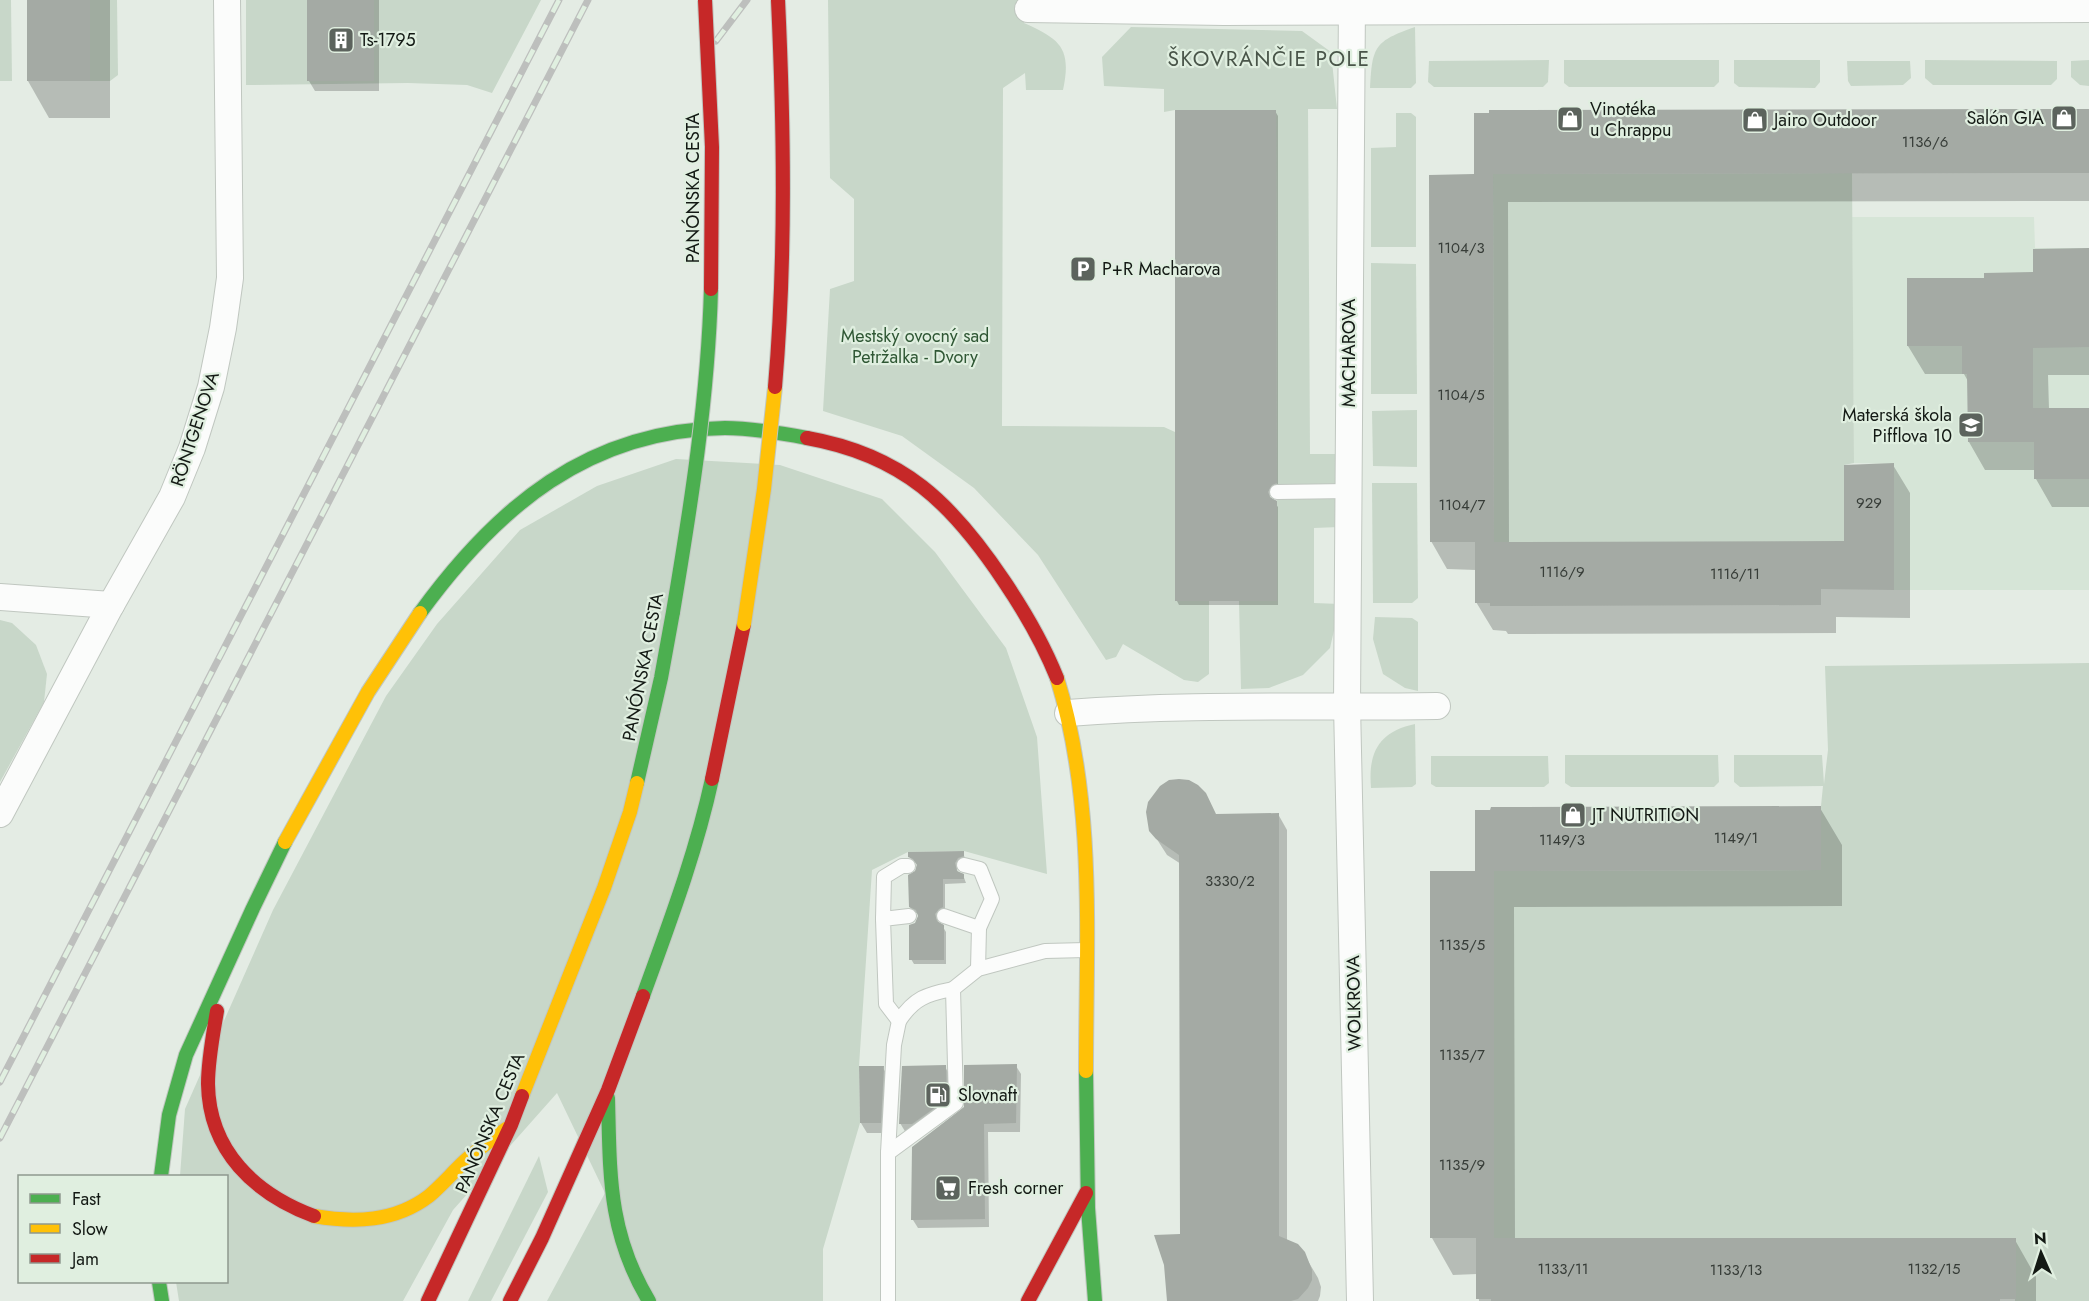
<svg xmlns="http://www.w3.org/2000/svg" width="2089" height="1301" font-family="Jost,sans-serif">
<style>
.built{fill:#d6e5d7}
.green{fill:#c8d7c9}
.shadow{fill:#0003}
.building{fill:#a4aaa4}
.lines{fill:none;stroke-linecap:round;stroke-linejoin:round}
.lane-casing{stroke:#c0c7c0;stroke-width:16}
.street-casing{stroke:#c0c7c0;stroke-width:28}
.fast-casing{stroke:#c0c7c0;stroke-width:16}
.slow-casing{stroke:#c0c7c0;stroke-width:16}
.jam-casing{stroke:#c0c7c0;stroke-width:16}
.lane{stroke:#fbfcfb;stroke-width:14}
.street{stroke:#fbfcfb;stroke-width:26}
.fast{stroke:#4caf50;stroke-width:14}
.slow{stroke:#ffc107;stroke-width:14}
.jam{stroke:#c62828;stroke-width:14}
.rail-casing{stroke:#bdbfbd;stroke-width:7}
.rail{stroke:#e0efe0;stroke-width:4.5;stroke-dasharray:14;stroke-linecap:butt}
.fast-bridge-casing{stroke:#c0c7c0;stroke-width:16;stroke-linecap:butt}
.slow-bridge-casing{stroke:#c0c7c0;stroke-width:16;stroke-linecap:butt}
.jam-bridge-casing{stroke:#c0c7c0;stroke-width:16;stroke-linecap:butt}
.fast-bridge{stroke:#4caf50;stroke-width:14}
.slow-bridge{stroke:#ffc107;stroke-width:14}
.jam-bridge{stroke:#c62828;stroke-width:14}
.labels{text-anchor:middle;stroke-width:4.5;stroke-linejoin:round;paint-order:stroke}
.number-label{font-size:15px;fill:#373d38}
.poi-label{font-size:18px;fill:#131914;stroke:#e0efe0;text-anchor:start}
.street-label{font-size:18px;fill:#131914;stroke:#e0efe0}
.park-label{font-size:18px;fill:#2f5734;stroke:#e0efe0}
.quarter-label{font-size:21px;letter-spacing:1.5px;fill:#495549;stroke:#e0efe0}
</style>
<rect width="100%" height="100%" fill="#e4ece4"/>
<!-- built -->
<path class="built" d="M1852 217H2034L2035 248H2089V590H1894V464L1854 463Z"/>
<!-- green -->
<g class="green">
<path d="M0 0H11L12 81H0Z"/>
<path d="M90 0H117L118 75 110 81H90Z"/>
<path d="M246 0H541L492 93 467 85 408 83 246 85Z"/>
<path d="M828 0H1023L1024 23C1060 39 1072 48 1063 90H1026L1025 73 1003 88 1002 426 1164 427 1175 432 1209 601V674L1198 682 1184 680 1123 644 1116 657 1106 660 1038 555 974 488 902 436 823 411 830 289 854 281V199L830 178Z"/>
<path d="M1131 27 1302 31 1331 52 1337 109H1308L1310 454H1339V527L1314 528V603L1340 604 1330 648 1303 675 1269 688 1241 689 1239 601 1277 600 1276 110H1175L1164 112V89L1104 86 1102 57Z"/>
<path d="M1415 27 1416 83 1411 88H1370C1372 46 1375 41 1415 27Z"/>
<path d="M1549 60 1548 82 1543 87H1434L1428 82 1429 61Z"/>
<path d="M1564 60H1719V82L1714 87H1569L1564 83Z"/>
<path d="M1734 60H1820V82L1815 88 1739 87 1734 83Z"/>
<path d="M1925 60 2057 61V79L2051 85H1933L1925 78Z"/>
<path d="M2089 60V86L2080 85 2071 77V61Z"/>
<path d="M1847 61H1910L1911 78 1903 85 1851 86 1848 81Z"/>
<path d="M1396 113H1411L1416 117V247H1371V148L1396 147Z"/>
<path d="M1852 173 1854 463 1844 465V542H1494L1493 174Z"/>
<path d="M1371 263 1416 264 1417 394H1371Z"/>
<path d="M1417 410V467L1373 466 1372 411Z"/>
<path d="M676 459 780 465 882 499 935 552 1006 648 1037 737 1047 874 964 851 908 852 872 870 859 1066 860 1123 823 1249V1301H547L605 1193 557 1093 453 1210 403 1301H179L176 1282H226V1176H180L185 1109 273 910 386 696 437 624 520 530 597 486Z"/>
<path d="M1372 483H1417L1418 598 1412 603H1373Z"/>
<path d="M1375 617 1412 618 1418 622V691L1405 688 1383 674 1373 639Z"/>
<path d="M0 620 12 623 36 645 47 674 44 702 0 782Z"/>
<path d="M2089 663V1301H2015L2016 1239 1494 1238V871L1821 870V806L1823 786 1740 787 1734 782V755H1822L1824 784 1828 750 1825 666Z"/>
<path d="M1415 724 1416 784 1412 787 1371 788C1368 753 1378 732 1415 724Z"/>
<path d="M1565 755H1718L1719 782 1714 787H1571L1565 783Z"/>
<path d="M1431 756H1548L1549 783 1544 787H1436L1431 784Z"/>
<path d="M539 1156 548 1192 491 1301H468Z"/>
</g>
<!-- shadow -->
<g class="shadow">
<path d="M28 0H110V118H49L28 81Z"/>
<path d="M309 0H379V91H315L309 81Z"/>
<path d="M1275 111 1278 116V488L1274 489 1270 497 1278 507V605H1179L1177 601Z"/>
<path d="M2089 111V201L1508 202 1509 543H1846L1893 465 1910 493V618L1836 617V633L1508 634 1506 631 1493 630 1476 602V570L1447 569 1431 541 1475 175Z"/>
<path d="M2089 250V375H2048L2049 409H2089V507H2052L2036 479V470H1985L1969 442V383L1964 374H1925L1908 346 1986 280 2035 273Z"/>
<path d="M1820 808 1842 845V906L1514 907 1515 1240H2015L2036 1277V1301H1479L1477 1274 1453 1275 1432 1238 1477 872Z"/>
<path d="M1278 814 1287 830V1241L1308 1261 1318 1278 1321 1287 1320 1296 1318 1301H1168L1181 1235V864L1167 855 1151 830 1217 815Z"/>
<path d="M963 853 966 861 960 863 957 869 958 873 963 875 966 883 945 884V912L940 914 937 924 943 927 946 932V964H914L911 959 919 914 913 912 910 907 917 863 912 862 910 857Z"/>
<path d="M1016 1066 1021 1074 1020 1132H988L989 1227 918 1228 913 1220Z"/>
<path d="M945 1067 951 1077 952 1109 906 1133 900 1123Z"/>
<path d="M883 1068 889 1078 886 1133H867L861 1123Z"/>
</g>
<!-- building -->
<g class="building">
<rect x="27" y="0" width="63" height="81"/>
<rect x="307" y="0" width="67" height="81"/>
<path d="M2089 109V173L1493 174 1494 542 1844 541V465L1894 463V590L1821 589V605L1490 606V603H1475V542H1430L1429 175 1474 174V113H1489V110Z"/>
<path d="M1175 110H1276L1277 483 1272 485 1268 492 1270 497 1277 501V601H1175Z"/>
<path d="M2089 248V347L2033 348V408H2089V479H2034V442H1968L1967 374H1962V346H1907V278H1984V273L2033 272V249Z"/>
<path d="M1179 779 1189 780 1198 785 1206 793 1216 814 1279 813V1236L1298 1244 1305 1252 1312 1270V1280L1308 1288 1298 1299 1291 1301H1167L1164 1265 1154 1235 1180 1234 1179 855 1156 839 1149 831 1146 812 1148 802 1160 786 1169 780Z"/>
<path d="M1821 806V870L1494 871V1238H1430V871H1475V810H1490L1491 807Z"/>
<path d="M964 851V856L958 858 955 863 957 871 964 874V879H943V907L939 909 935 914 937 921 944 925V960H909V925L915 923 918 916 916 910 909 907 908 875 915 871 917 865 913 859 908 857V852Z"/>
<path d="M1017 1064 1016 1123 984 1124 985 1219 911 1220 912 1147 964 1107V1065Z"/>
<path d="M946 1065 947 1099 912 1124H899L902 1066Z"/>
<path d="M859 1066H884L881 1123H860Z"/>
<path d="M1476 1238H2016V1299H2000V1301H1491V1299H1476Z"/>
</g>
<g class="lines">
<defs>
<g id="lane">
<path d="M1277 492 1348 491"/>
<path d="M964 865 980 869 992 899 979 928"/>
<path d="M909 916 883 919 886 1004 899 1021C914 998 927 994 953 989"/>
<path d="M944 916 979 928 978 969"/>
<path d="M883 919 884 877 902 866H908"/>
<path d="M888 1153 894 1045 899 1021"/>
<path d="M888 1301V1153L956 1103 953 989 978 969 1045 951 1086 950"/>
</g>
<g id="street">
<path d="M1352 0 1347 705 1360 1301"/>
<path d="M1028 9 1225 12 2089 9"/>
<path d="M0 597 111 605"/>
<path d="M1068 713C1191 703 1314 708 1437 706"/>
<path d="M0 814 111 605 172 497 192 448 211 387 223 328 230 278 227 0"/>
</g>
<g id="fast">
<path d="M420 613C497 507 588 430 725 428 752 428 780 433 807 438"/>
<path d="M637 783 661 678 673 612"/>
<path d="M643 996C669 924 696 853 712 779"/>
<path d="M1086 1071 1088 1208 1095 1301"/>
<path d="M608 1098C610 1175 608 1233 649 1301"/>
<path d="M161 1176 169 1115 186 1055 253 908 285 842"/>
<path d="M159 1282 162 1301"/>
</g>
<g id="slow">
<path d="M1057 678C1096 804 1086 940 1086 1071"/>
<path d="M285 842 368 692 420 613"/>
<path d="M522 1096 604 888 630 812 637 783"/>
<path d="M314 1216C354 1223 395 1222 429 1196 442 1185 453 1172 466 1160 478 1149 493 1139 506 1129"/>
</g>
<g id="jam">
<path d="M807 438C903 455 952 503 1004 581 1025 612 1043 643 1057 678"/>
<path d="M712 779 744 624"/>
<path d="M217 1011C213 1035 208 1060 208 1084 209 1151 255 1194 314 1216"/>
<path d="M428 1301 511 1125 522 1096"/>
<path d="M510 1301 542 1238 608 1090 643 996"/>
<path d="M1028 1301 1086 1193"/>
</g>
</defs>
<!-- lane casing -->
<use href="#lane" class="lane-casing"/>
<!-- street casing -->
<use href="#street" class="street-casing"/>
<!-- fast casing -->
<use href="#fast" class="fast-casing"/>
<!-- slow casing -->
<use href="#slow" class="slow-casing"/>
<!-- jam casing -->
<use href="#jam" class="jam-casing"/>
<!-- lane -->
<use href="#lane" class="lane"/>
<!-- street -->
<use href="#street" class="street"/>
<!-- fast -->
<use href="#fast" class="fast"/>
<!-- slow -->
<use href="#slow" class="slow"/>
<!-- jam -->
<use href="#jam" class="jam"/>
<defs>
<g id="rail">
<path d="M716 41 747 0"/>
<path d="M0 1082 559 0"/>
<path d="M0 1138 588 0"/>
</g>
</defs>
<!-- rail casing -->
<use href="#rail" class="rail-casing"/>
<!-- rail -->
<use href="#rail" class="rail"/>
<defs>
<path id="fast-bridge" d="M673 612C691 505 708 398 711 289"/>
<path id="slow-bridge" d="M744 624 764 489 775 387"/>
<g id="jam-bridge">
<path d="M705 0 712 147 711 289"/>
<path d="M775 387C786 258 784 129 778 0"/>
</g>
</defs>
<!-- fast-bridge casing -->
<use href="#fast-bridge" class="fast-bridge-casing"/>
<!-- slow-bridge casing -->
<use href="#slow-bridge" class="slow-bridge-casing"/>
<!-- jam-bridge casing -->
<use href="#jam-bridge" class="jam-bridge-casing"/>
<!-- fast-bridge -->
<use href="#fast-bridge" class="fast-bridge"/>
<!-- slow-bridge -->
<use href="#slow-bridge" class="slow-bridge"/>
<!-- jam-bridge -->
<use href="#jam-bridge" class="jam-bridge"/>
</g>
<!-- icons -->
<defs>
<symbol id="building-square" viewBox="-11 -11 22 22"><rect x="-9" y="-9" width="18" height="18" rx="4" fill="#5c635d" stroke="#e0efe0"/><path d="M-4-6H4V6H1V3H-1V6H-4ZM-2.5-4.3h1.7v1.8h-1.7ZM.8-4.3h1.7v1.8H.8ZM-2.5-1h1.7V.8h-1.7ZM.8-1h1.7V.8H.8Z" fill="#fff"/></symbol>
<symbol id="shop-square" viewBox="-11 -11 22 22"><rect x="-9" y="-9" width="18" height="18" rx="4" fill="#5c635d" stroke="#e0efe0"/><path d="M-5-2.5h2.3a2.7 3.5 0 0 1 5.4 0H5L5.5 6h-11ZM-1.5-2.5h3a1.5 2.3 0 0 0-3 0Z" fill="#fff"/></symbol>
<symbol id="parking-square" viewBox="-11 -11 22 22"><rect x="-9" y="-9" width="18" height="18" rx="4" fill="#5c635d" stroke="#e0efe0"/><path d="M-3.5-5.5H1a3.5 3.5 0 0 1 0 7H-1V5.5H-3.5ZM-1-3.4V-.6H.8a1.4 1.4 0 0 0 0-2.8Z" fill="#fff"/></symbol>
<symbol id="school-square" viewBox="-11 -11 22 22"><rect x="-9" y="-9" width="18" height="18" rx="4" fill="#5c635d" stroke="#e0efe0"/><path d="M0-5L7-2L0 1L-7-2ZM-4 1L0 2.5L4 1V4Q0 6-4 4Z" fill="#fff"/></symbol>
<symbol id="fuel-square" viewBox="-11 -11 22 22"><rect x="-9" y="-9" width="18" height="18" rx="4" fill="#5c635d" stroke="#e0efe0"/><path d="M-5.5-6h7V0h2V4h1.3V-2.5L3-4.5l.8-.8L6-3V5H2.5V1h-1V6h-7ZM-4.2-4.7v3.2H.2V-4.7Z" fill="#fff"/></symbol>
<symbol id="supermarket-square" viewBox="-11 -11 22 22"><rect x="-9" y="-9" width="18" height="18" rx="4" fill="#5c635d" stroke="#e0efe0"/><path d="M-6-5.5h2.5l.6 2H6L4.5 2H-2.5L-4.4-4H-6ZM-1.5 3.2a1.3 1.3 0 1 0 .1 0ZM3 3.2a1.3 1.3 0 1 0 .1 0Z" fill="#fff"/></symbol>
</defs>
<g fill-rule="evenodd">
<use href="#building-square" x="326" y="25" width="30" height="30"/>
<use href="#shop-square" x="2049" y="103" width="30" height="30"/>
<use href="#shop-square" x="1555" y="104" width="30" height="30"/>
<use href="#shop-square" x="1740" y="105" width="30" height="30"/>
<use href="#parking-square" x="1068" y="254" width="30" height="30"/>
<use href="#school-square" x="1956" y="410" width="30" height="30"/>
<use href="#shop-square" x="1558" y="800" width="30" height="30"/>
<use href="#fuel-square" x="923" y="1080" width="30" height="30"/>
<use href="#supermarket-square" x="933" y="1173" width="30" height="30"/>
</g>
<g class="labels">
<!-- number labels -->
<g class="number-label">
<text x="1925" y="147">1136/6</text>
<text x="1461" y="253">1104/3</text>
<text x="1461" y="400">1104/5</text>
<text x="1869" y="508">929</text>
<text x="1462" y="510">1104/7</text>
<text x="1562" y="577">1116/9</text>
<text x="1735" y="579">1116/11</text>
<text x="1736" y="843">1149/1</text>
<text x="1562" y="845">1149/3</text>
<text x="1230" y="886">3330/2</text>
<text x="1462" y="950">1135/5</text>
<text x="1462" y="1060">1135/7</text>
<text x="1462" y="1170">1135/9</text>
<text x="1563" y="1274">1133/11</text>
<text x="1934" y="1274">1132/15</text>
<text x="1736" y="1275">1133/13</text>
</g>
<!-- poi labels -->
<g class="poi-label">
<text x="360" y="46">Ts-1795</text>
<text x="1590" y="115">Vinotéka<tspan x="1590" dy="21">u Chrappu</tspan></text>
<text x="2044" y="124" text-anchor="end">Salón GIA</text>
<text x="1774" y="126">Jairo Outdoor</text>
<text x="1102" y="275">P+R Macharova</text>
<text x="1952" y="421" text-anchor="end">Materská škola<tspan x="1952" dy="21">Pifflova 10</tspan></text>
<text x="1592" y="821">JT NUTRITION</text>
<text x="958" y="1101">Slovnaft</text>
<text x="968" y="1194">Fresh corner</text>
</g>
<!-- street labels -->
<g class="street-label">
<text transform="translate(693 188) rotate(-90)" y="6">PANÓNSKA CESTA</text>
<text transform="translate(1349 353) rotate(-90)" y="6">MACHAROVA</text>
<text transform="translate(195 429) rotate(-72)" y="6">RÖNTGENOVA</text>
<text transform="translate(643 667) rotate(-79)" y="6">PANÓNSKA CESTA</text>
<text transform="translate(1354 1003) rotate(-91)" y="6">WOLKROVA</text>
<text transform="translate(490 1123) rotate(-67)" y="6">PANÓNSKA CESTA</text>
</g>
<!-- park labels -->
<g class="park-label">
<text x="915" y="342">Mestský ovocný sad<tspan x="915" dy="21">Petržalka - Dvory</tspan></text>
</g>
<!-- quarter labels -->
<g class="quarter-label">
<text x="1269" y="66">ŠKOVRÁNČIE POLE</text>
</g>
</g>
<!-- legend -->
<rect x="18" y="1175" width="210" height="108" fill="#e0efe0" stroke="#8e998e" stroke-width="1.5"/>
<rect x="30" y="1194" width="30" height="9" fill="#4caf50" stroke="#8e998e" stroke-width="1.5"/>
<text x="72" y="1205" font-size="18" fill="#131914">Fast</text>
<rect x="30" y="1224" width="30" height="9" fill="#ffc107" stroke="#8e998e" stroke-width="1.5"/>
<text x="72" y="1235" font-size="18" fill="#131914">Slow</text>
<rect x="30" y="1254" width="30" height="9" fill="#c62828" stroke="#8e998e" stroke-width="1.5"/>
<text x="72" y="1265" font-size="18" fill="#131914">Jam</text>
<!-- north arrow -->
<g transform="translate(2041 1253) rotate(357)" stroke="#e0efe0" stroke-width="4.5" paint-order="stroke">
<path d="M0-4.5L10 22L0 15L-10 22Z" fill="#131914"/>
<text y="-9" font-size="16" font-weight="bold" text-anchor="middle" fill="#131914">N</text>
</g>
</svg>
